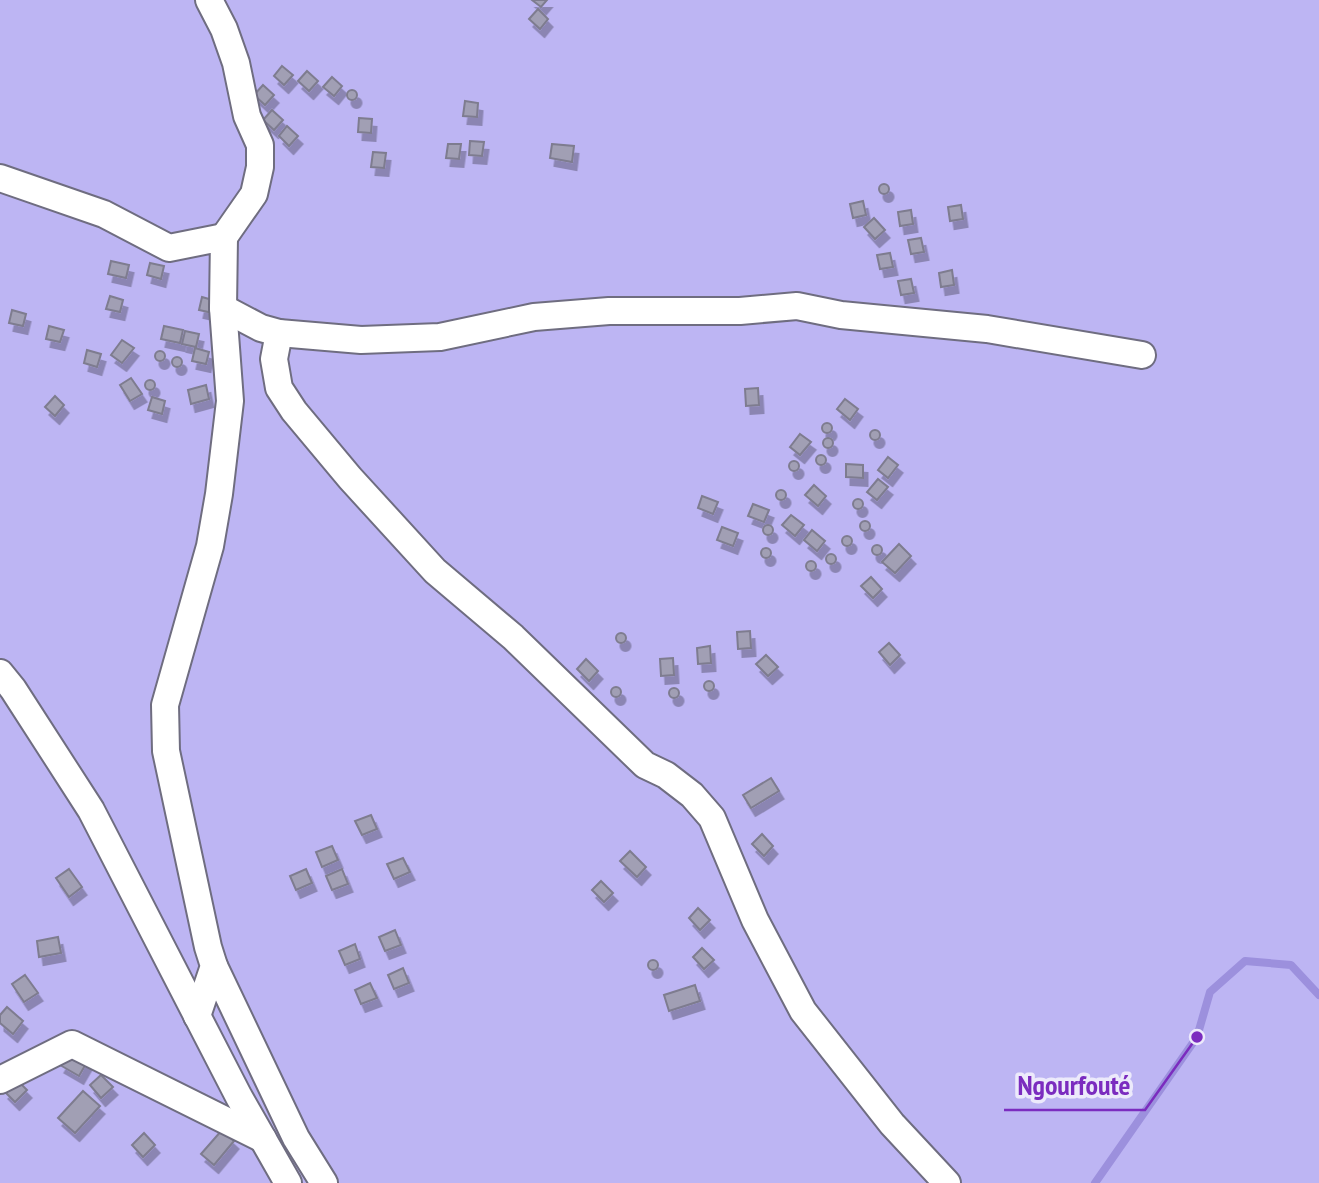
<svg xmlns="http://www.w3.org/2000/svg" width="1319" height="1183" font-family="'PT Sans Narrow',sans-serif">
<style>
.green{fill:#bdb5f3}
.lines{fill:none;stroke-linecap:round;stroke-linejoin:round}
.stream{stroke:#9c90dd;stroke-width:8}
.building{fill:#a19fb4;stroke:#7e7c8f;stroke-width:2;filter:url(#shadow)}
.minor-casing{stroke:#6f6d80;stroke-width:30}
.minor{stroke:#fff;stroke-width:26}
.leader{fill:none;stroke:#7b2cbf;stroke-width:2.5}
.callout-dot{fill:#7b2cbf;stroke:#eceafb;stroke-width:2.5}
.callout-label{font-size:28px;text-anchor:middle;font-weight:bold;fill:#7b2cbf;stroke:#eceafb;stroke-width:7;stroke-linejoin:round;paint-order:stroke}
</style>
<defs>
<filter id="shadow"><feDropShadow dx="4.5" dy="8" stdDeviation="0" flood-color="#0004"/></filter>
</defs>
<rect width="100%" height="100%" fill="#dedcf2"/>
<!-- green -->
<rect class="green" x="0" y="0" width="1319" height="1183"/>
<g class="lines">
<!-- stream -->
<path class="stream" d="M1095 1183 1197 1037 1210 992 1245 961 1291 965 1319 995"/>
</g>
<!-- building -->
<g class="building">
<path d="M532 0H547L541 7Z"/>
<path d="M538 9 548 19 540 29 529 19Z"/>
<path d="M282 66 293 75 284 85 274 76Z"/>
<path d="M307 71 318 81 309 91 298 81Z"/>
<path d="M332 77 342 86 334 96 323 87Z"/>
<path d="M263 85 274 95 265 105 254 95Z"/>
<circle cx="352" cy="95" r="5"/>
<path d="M465 101 478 103 477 117 463 116Z"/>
<path d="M272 110 283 120 274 130 263 120Z"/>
<path d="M359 118 372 119 371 133 358 132Z"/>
<path d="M287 126 298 136 289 146 279 136Z"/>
<path d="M470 141 484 142 482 156 469 155Z"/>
<path d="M448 144H461L459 159 446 158Z"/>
<path d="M552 144 574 146 572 162 550 158Z"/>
<path d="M373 152 386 153 384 168 371 167Z"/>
<circle cx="884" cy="189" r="5"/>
<path d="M863 201 866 215 853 218 850 204Z"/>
<path d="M961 205 963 219 950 221 948 207Z"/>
<path d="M911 210 913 224 900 226 898 212Z"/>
<path d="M874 218 885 230 875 239 864 227Z"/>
<path d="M921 238 924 252 911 254 908 240Z"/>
<path d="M890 253 893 267 880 269 877 255Z"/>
<path d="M111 261 129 265 126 278 108 274Z"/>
<path d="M150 263 164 266 161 279 147 275Z"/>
<path d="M952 270 954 285 941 287 939 273Z"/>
<path d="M911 279 914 293 901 295 898 281Z"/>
<path d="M110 296 123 300 120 312 106 309Z"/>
<path d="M202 297 216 301 213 313 199 310Z"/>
<path d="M12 310 26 314 23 326 9 323Z"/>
<path d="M49 326 64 330 60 342 46 339Z"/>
<path d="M164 326 183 330 180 343 161 339Z"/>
<path d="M185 331 199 334 196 347 182 344Z"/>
<path d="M122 340 134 348 122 363 111 355Z"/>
<path d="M195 348 209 352 206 364 192 361Z"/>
<path d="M87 350 101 354 97 367 84 363Z"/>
<circle cx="160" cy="356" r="5"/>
<circle cx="177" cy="362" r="5"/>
<path d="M131 378 142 394 130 401 120 385Z"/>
<circle cx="150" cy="385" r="5"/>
<path d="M206 385 209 399 191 404 188 390Z"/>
<path d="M758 388 759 405 746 406 745 389Z"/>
<path d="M55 396 64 405 55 416 45 407Z"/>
<path d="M152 397 165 401 162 414 148 410Z"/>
<path d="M845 399 858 409 850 420 837 409Z"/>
<circle cx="827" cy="428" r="5"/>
<circle cx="875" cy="435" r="5"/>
<path d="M800 434 811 442 800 455 790 447Z"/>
<circle cx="828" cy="443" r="5"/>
<circle cx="821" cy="460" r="5"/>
<path d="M888 457 898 465 888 478 878 470Z"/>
<circle cx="794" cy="466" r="5"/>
<path d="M846 464 863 465V478L846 477Z"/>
<path d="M878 479 888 487 877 500 867 492Z"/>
<path d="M814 485 826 496 818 506 805 495Z"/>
<circle cx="781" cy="495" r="5"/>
<path d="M702 496 718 502 713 514 698 508Z"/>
<circle cx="858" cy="504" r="5"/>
<path d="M753 504 769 510 764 522 748 516Z"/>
<path d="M791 515 804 525 795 536 782 525Z"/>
<circle cx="865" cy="526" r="5"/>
<circle cx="768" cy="530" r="5"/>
<path d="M722 527 738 533 733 546 717 540Z"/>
<path d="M812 530 825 541 817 551 804 540Z"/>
<circle cx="847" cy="541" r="5"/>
<path d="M899 544 911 556 895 573 882 562Z"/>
<circle cx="877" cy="550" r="5"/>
<circle cx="766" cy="553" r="5"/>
<circle cx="831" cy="559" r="5"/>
<circle cx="811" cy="566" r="5"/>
<path d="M871 577 882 589 873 598 861 586Z"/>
<path d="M750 631 751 648 738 649 737 632Z"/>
<circle cx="621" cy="638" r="5"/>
<path d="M889 643 900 655 890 665 879 652Z"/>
<path d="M710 646 711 663 698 664 697 648Z"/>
<path d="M766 655 778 667 768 676 756 664Z"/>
<path d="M673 658 674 675 661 676 660 659Z"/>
<path d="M586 659 598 671 589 681 577 669Z"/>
<circle cx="709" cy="686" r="5"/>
<circle cx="616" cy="692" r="5"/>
<circle cx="674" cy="693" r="5"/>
<path d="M771 778 779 791 751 808 743 795Z"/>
<path d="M371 815 377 829 362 835 355 821Z"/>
<path d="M762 834 773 846 764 856 752 844Z"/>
<path d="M332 846 338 860 322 867 316 852Z"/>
<path d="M630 851 646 867 637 877 620 861Z"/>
<path d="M403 858 410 872 394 879 387 864Z"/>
<path d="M69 869 82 887 69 897 56 878Z"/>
<path d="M306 869 312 883 296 890 290 876Z"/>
<path d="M342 869 348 884 332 890 326 876Z"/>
<path d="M601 881 613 893 604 902 592 890Z"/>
<path d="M698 908 710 920 700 930 689 918Z"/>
<path d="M395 930 401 945 385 951 379 937Z"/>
<path d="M58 937 61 953 39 957 37 941Z"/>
<path d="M355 944 360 959 345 965 339 951Z"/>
<path d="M702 948 714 960 704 969 693 957Z"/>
<circle cx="653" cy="965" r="5"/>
<path d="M403 968 409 983 394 989 388 975Z"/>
<path d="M25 975 38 993 24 1002 12 984Z"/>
<path d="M370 983 377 998 361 1004 355 990Z"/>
<path d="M695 985 700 1001 669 1011 664 995Z"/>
<path d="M7 1007 23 1021 13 1034 0 1023V1015Z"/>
<path d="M68 1051 87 1062 79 1076 60 1065Z"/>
<path d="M101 1075 113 1087 101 1098 90 1085Z"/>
<path d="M16 1079 27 1090 15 1102 4 1091Z"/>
<path d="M83 1091 100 1106 75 1133 58 1118Z"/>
<path d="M222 1130 234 1141 214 1165 201 1154Z"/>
<path d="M144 1133 155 1145 143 1157 132 1145Z"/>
</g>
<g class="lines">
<defs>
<g id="minor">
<path d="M209 0 224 29 236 63 247 116 260 145V167L254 194 224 237"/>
<path d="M0 178 104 214 169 248 224 237 223 308 230 401 219 494 210 546 165 705 166 751 208 947 214 966 197 1016"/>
<path d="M223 308 261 328 279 333 361 340 440 337 534 317 609 311H740L797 306 841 315 987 329 1142 355"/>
<path d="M279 333 274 359 279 388 294 411 350 478 435 571 513 637 645 765 666 775 692 795 712 818 755 920 803 1011 892 1124 947 1183"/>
<path d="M0 673 13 689 91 810 239 1097 288 1183"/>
<path d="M214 966 296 1138 324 1183"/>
<path d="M0 1080 72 1044 263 1139"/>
</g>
</defs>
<!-- minor casing -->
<use href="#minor" class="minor-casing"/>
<!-- minor -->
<use href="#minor" class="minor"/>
</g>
<!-- callouts -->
<path class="leader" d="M1197 1037L1145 1110H1004"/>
<circle class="callout-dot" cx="1197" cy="1037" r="7"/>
<g class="callout-label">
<text x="1074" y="1095">Ngourfouté</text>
</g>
</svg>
